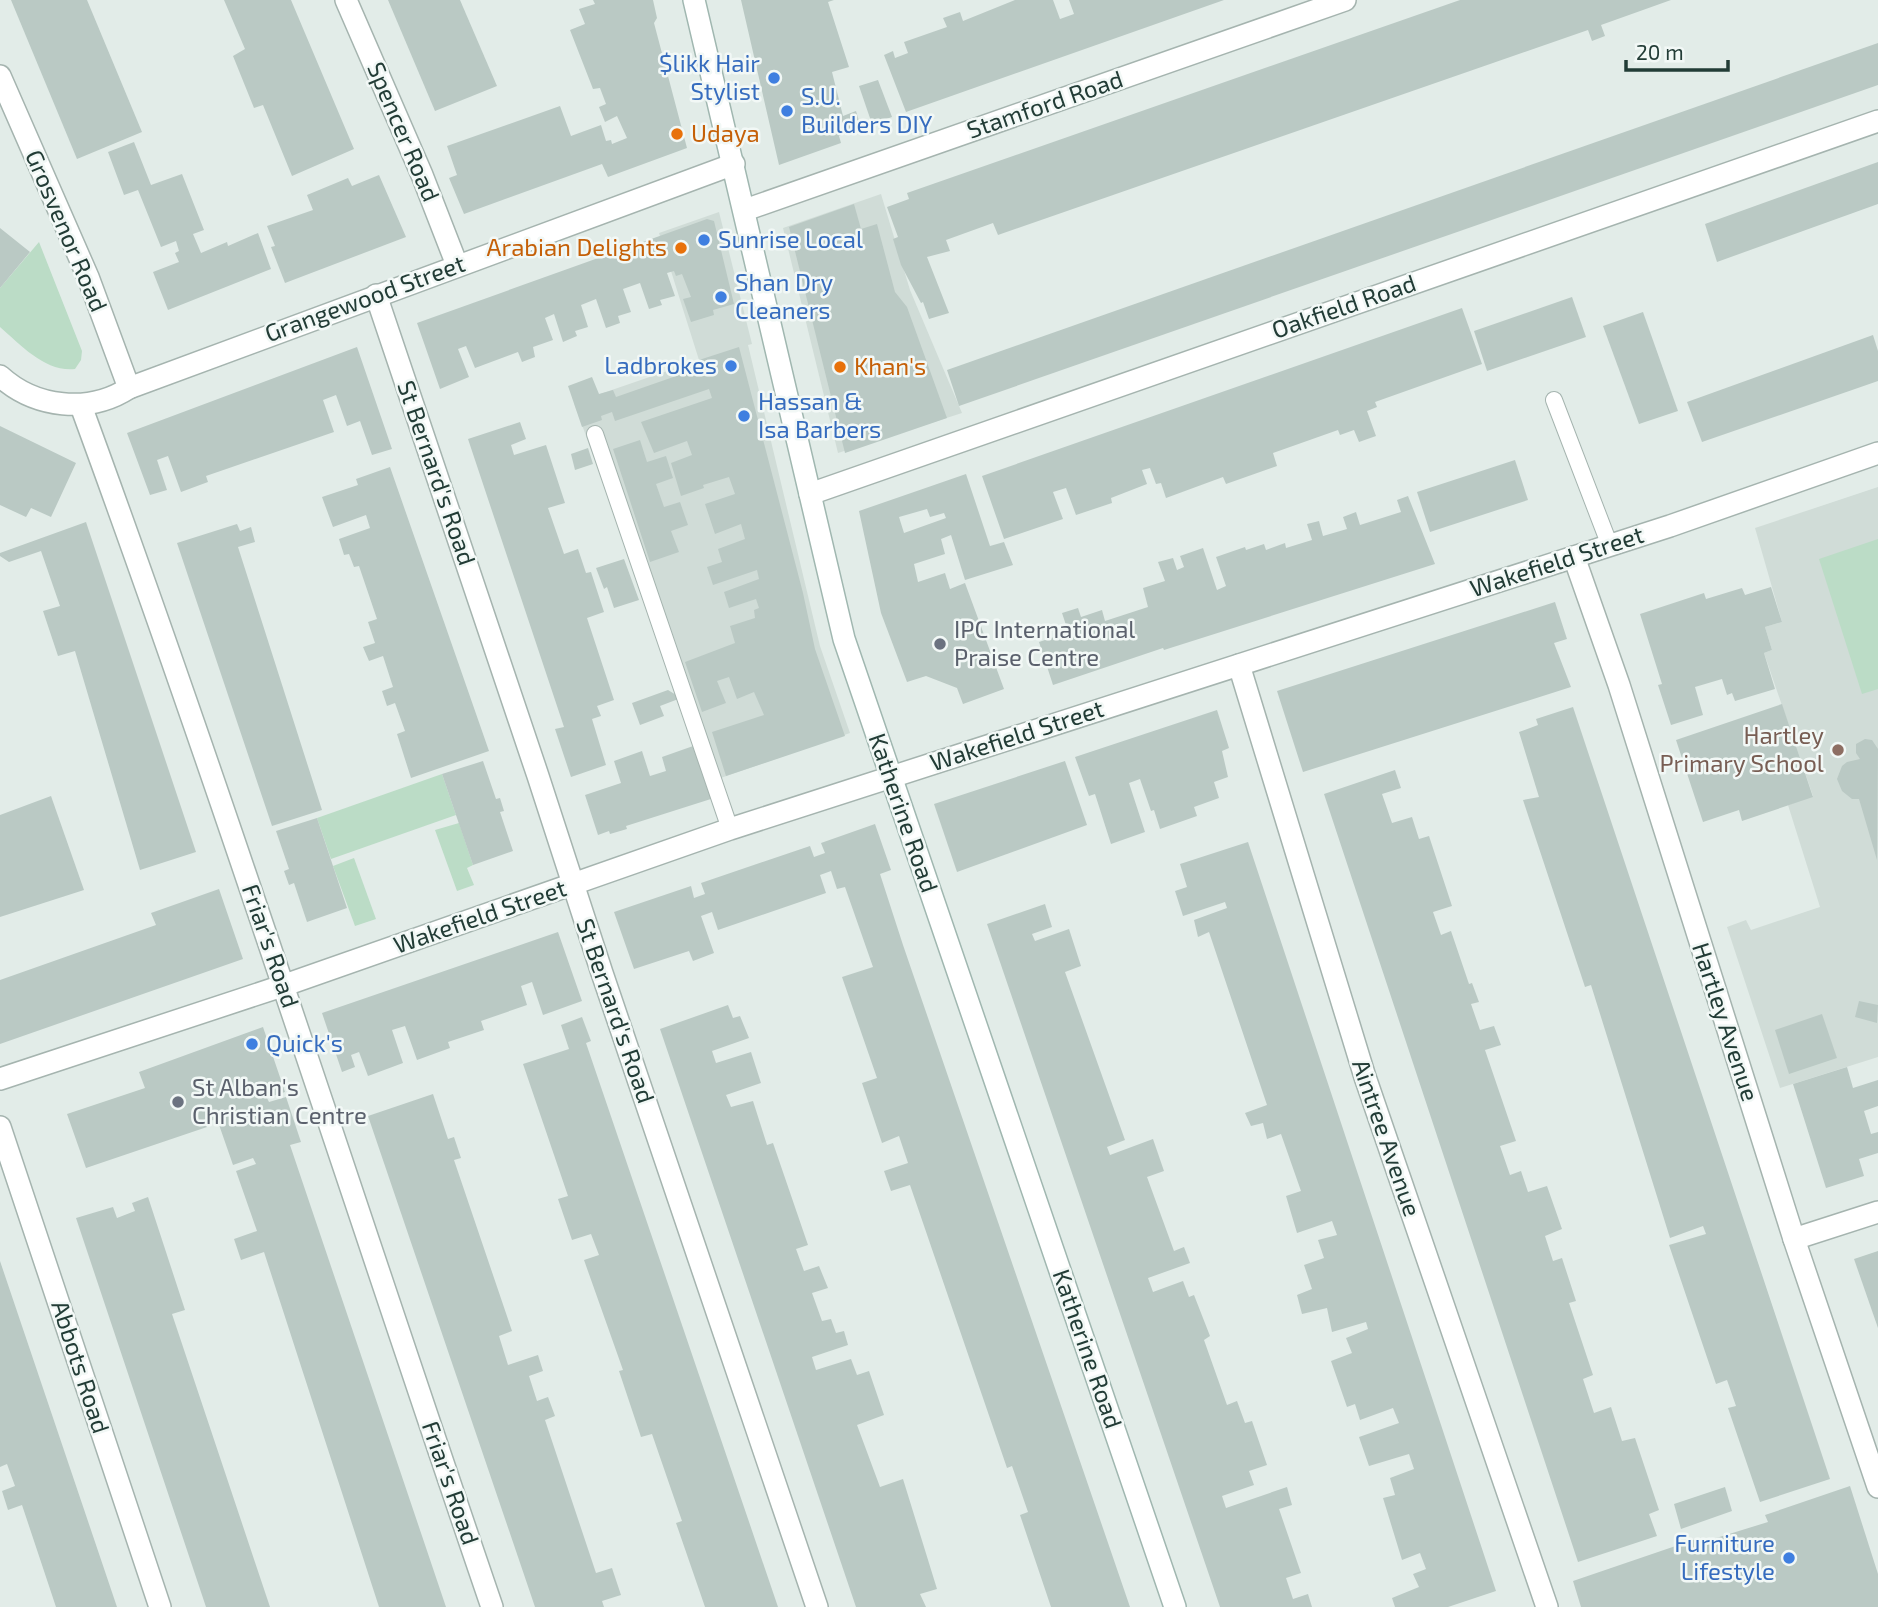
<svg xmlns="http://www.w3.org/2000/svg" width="1878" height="1607" font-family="'Exo 2',sans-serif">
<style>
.built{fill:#d0dcd7}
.green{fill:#bbdcc6}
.building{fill:#bac9c4;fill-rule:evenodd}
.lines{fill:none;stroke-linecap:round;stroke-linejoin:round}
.lane-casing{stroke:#a5b4af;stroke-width:18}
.street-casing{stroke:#a5b4af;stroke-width:24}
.secondary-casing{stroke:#a0b7b0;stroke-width:24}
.lane{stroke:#fff;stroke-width:16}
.street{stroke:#fff;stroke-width:21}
.secondary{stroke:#fff;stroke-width:21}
.shop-dot{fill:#3f7fe0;stroke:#f2f8f6;stroke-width:2.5}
.food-dot{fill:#e8710a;stroke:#f2f8f6;stroke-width:2.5}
.worship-dot{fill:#6b7280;stroke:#f2f8f6;stroke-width:2.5}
.education-dot{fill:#8d6e63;stroke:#f2f8f6;stroke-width:2.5}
.labels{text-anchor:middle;stroke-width:5;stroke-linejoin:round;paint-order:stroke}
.shop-label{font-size:24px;fill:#366cbe;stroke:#f2f8f6;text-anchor:start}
.street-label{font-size:24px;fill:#223c36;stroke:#f2f8f6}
.food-label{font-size:24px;fill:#c56008;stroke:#f2f8f6;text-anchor:start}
.worship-label{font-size:24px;fill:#5b616d;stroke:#f2f8f6;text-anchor:start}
.education-label{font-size:24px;fill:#785e54;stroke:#f2f8f6;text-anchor:end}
</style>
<rect width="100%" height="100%" fill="#e2ece8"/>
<!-- built -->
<g class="built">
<path d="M881 194 910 290 962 413 838 453 783 228Z"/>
<path d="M719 212 752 344 748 345 820 646 850 733 712 781 574 403 699 360 659 233Z"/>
<path d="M1878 487V1057L1780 1088 1727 927 1746 920 1751 930 1820 907 1788 805 1813 796 1764 653 1772 650 1765 627 1782 622 1755 528Z"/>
</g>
<!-- green -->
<g class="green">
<path d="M39 242 82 351 81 360 75 369C45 372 22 346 0 327V288Z"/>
<path d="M1878 539V689L1862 694 1819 559Z"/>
<path d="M442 774 456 815 331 859 317 818Z"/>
<path d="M459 823 473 865 467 868 474 885 457 891 435 830Z"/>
<path d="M354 858 376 919 355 926 333 866Z"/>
</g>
<!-- building -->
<g class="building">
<path d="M11 0H87L142 132 77 159Z"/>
<path d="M224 0H291L354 149 292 176 263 105 254 108 233 56 245 49Z"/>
<path d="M388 0H460L497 86 435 111Z"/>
<path d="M593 0H653L657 18 654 23 687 148 608 177 602 164 464 214 449 178 457 175 447 146 560 106 571 136 601 125 606 141 611 140 612 144 627 138 617 116 605 122 599 107 606 104 600 88 593 89 570 30 585 24 579 9 595 4Z"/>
<path d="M741 0H834L828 2 849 67 832 72 843 116 856 111 861 128 839 136 841 143 779 165Z"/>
<path d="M1015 0H1053L1060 19 1074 14 1069 0H1224L906 112 884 55 893 51 895 58 908 53 904 42 947 27 943 18 960 12 963 21Z"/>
<path d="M1460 0H1671L1601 25 1605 36 1592 41 1588 30 998 235 993 223 946 240 950 251 927 257 949 313 929 319 923 302 921 303 901 265 893 239 898 237 887 207 909 199 907 193Z"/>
<path d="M1878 43V85L959 406 947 370Z"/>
<path d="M878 80 892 117 872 124 859 86Z"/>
<path d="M134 142 151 185 182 174 204 230 193 234 201 253 227 242 228 246 258 233 271 269 168 310 153 272 179 262 175 253 179 251 176 241 161 247 138 190 124 195 108 152Z"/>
<path d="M1878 162V204L1717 262 1705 224Z"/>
<path d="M379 175 406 237 285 283 271 247 275 246 267 226 313 210 307 195 348 178 352 186Z"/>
<path d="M854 204 861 229 877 224 895 292 907 307 947 418 845 453 789 227Z"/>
<path d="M707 219 714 221 734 304 713 310 714 315 691 322 683 299 691 297 682 274 676 276 674 271 667 273 675 296 660 300 662 305 649 309 640 283 623 289 631 312 618 316 620 323 606 328 596 299 581 305 588 327 575 331 577 336 563 342 554 314 545 318 553 340 533 347 535 357 522 362 518 352 475 368 466 346 458 349 469 377 440 389 417 323Z"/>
<path d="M0 228 30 252 0 288Z"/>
<path d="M1572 297 1586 337 1487 371 1474 331Z"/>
<path d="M1462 308 1482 364 1375 402 1377 407 1367 411 1376 436 1359 442 1354 430 1340 435 1338 430 1273 453 1277 466 1226 484 1223 477 1166 498 1161 483 1156 484 1150 468 1142 470 1147 484 1111 498 1112 503 1076 515 1066 488 1053 492 1063 519 1004 539 982 476Z"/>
<path d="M1643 312 1678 411 1639 424 1603 326Z"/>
<path d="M1873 335 1878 351V381L1702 442 1687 402Z"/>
<path d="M357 347 392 449 372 455 360 421 347 426 336 395 323 400 334 432 206 476 208 482 181 492 168 456 157 460 167 490 150 495 127 433Z"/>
<path d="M739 347 803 593 815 649 845 736 726 776 712 732 764 715 754 692 737 699 729 677 717 681 726 703 702 712 685 662 735 643 730 626 755 618 754 610 759 608 756 599 729 608 724 592 759 579 757 570 713 585 707 567 722 562 718 549 745 539 741 524 715 534 705 504 735 494 729 477 703 485 704 488 681 496 671 463 692 455 687 441 654 453 641 422 712 398 709 389 615 421 612 412 601 416 602 420 582 427 568 386 592 377 599 394 613 390 616 397 702 367 699 360Z"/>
<path d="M520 422 526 439 511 445 514 455 546 445 565 503 548 508 564 554 578 549 586 573 591 572 604 612 587 618 614 700 597 706 601 716 592 719 606 765 571 777 555 729 564 727 468 439Z"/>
<path d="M0 426 76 463 51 517 31 508 26 517 0 505Z"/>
<path d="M640 440 647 462 666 456 673 478 656 484 664 507 680 502 688 525 671 531 679 552 650 562 613 449Z"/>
<path d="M588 448 593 464 575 470 571 454Z"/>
<path d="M1515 460 1528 500 1430 532 1417 492Z"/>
<path d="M390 467 489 751 411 778 397 734 405 731 395 703 387 706 382 691 393 687 383 656 369 661 363 647 375 643 368 622 377 619 359 566 354 567 349 554 344 555 339 539 370 528 366 515 333 527 322 497 358 485 356 479Z"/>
<path d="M966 474 990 546 1004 542 1013 565 965 580 951 535 941 539 945 554 914 564 918 582 945 573 950 589 965 583 1004 689 963 704 957 688 926 676 907 682 881 613 859 511ZM927 509 930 517 944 513 946 518 904 533 899 517Z"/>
<path d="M1408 496 1435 564 1164 650 1163 648 1053 685 1039 642 1063 634 1065 639 1070 637 1062 613 1078 608 1081 617 1102 610 1105 621 1148 607 1143 588 1165 581 1158 562 1173 558 1177 570 1184 567 1180 556 1203 548 1217 590 1226 586 1216 557 1245 547 1246 550 1264 544 1266 550 1285 543 1286 548 1312 540 1307 524 1319 521 1323 536 1347 529 1343 517 1356 512 1360 525 1401 512 1397 500Z"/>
<path d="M86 522 196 852 140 870 75 651 58 656 43 611 60 606 41 551 9 562 0 556V553Z"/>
<path d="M237 524 240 531 251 527 255 542 238 547 322 810 272 826 177 543Z"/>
<path d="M624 559 639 600 614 608 607 587 604 589 596 568Z"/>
<path d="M1771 587 1782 622 1765 627 1772 650 1764 653 1775 689 1735 701 1732 693 1727 695 1722 679 1695 687 1703 715 1671 725 1658 685 1662 684 1640 614 1704 593 1706 599 1742 588 1745 595Z"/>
<path d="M1555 602 1567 639 1554 643 1571 687 1303 772 1277 691Z"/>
<path d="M668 690 681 698 660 706 664 716 640 725 632 703Z"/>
<path d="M1782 704 1813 797 1742 821 1739 810 1703 822 1676 740Z"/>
<path d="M1573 707 1830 1479 1760 1502 1728 1408 1736 1406 1727 1380 1716 1384 1669 1245 1706 1234 1703 1226 1670 1238 1591 985 1585 987 1523 800 1539 797 1519 732 1538 725 1536 719Z"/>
<path d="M1217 710 1229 748 1222 751 1228 777 1214 782 1219 798 1194 807 1197 816 1160 829 1154 810 1151 811 1140 779 1129 783 1145 832 1111 844 1095 794 1089 796 1075 757Z"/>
<path d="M1865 739 1872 740 1878 749 1877 860 1859 799H1852L1842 791 1837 779 1842 766 1847 762 1860 759 1856 753V744Z"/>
<path d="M696 745 714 798 626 826 627 829 610 834 609 831 598 835 585 795 621 783 614 761 642 751 650 776 666 771 662 757Z"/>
<path d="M483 761 496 799 500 798 504 811 500 812 513 851 473 865 442 774Z"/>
<path d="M1065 761 1087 825 957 872 934 804Z"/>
<path d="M1395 770 1401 788 1382 794 1392 823 1412 817 1419 839 1429 836 1452 906 1433 912 1441 935 1451 931 1469 984 1472 983 1479 1002 1471 1004 1480 1030 1494 1026 1501 1045 1485 1050 1516 1141 1500 1146 1510 1175 1521 1171 1528 1192 1547 1186 1562 1229 1545 1236 1553 1261 1562 1258 1576 1301 1569 1303 1593 1375 1583 1379 1594 1413 1611 1407 1622 1441 1635 1438 1659 1510 1649 1514 1657 1536 1578 1562 1324 794Z"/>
<path d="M51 796 84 890 0 917V815Z"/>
<path d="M317 818 347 908 307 922 294 883 289 885 284 871 289 869 276 831Z"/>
<path d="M875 824 891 870 880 874 903 945 1130 1607H1051L1020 1515 1028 1512 1012 1466 1007 1468 910 1185 891 1191 884 1171 908 1163 899 1136 882 1143 862 1083 877 1078 842 977 873 967 845 887 837 889 831 871 820 875 826 893 718 930 712 912 701 916 714 953 693 961 689 951 634 969 614 912 691 886 694 898 705 894 701 883 810 846 814 857 825 853 821 843Z"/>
<path d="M1248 842 1496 1591 1448 1607H1395L1392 1598 1419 1587 1413 1574 1426 1569 1420 1553 1402 1560 1383 1498 1395 1495 1390 1478 1414 1469 1409 1454 1369 1466 1359 1437 1399 1423 1393 1408 1360 1420 1355 1404 1347 1407 1331 1361 1352 1353 1346 1338 1368 1329 1366 1322 1332 1332 1327 1308 1302 1314 1297 1295 1312 1289 1304 1265 1324 1258 1318 1240 1337 1235 1332 1221 1297 1233 1286 1196 1301 1191 1281 1134 1267 1139 1263 1123 1251 1126 1245 1113 1267 1105 1209 932 1198 937 1194 920 1227 908 1225 902 1183 916 1175 891 1187 887 1180 864Z"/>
<path d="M219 889 243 959 0 1044V980L156 925 151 913Z"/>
<path d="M1045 904 1052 927 1032 934 1035 941 1069 929 1081 966 1065 972 1125 1140 1107 1147 1110 1155 1153 1139 1164 1171 1147 1177 1174 1251 1184 1247 1190 1263 1148 1278 1153 1292 1183 1281 1189 1297 1194 1295 1210 1336 1204 1340 1227 1405 1237 1401 1245 1423 1252 1421 1267 1465 1249 1471 1254 1485 1222 1496 1226 1508 1287 1487 1292 1505 1279 1509 1301 1573 1286 1578 1293 1599 1308 1594 1312 1607H1220L987 924Z"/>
<path d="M558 932 582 1001 543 1015 532 982 521 986 527 1005 481 1021 484 1030 448 1042 450 1048 417 1060 405 1026 392 1030 403 1063 368 1076 359 1052 351 1055 355 1067 342 1072 322 1013Z"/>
<path d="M1859 1001 1878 1005 1877 1023 1855 1017Z"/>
<path d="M728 1005 733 1018 740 1016 749 1038 712 1051 716 1063 751 1052 761 1083 726 1095 731 1107 753 1101 767 1145 773 1143 808 1245 796 1249 804 1271 819 1266 828 1288 812 1293 822 1321 831 1319 836 1333 844 1331 848 1345 812 1357 816 1370 851 1359 857 1375 869 1371 884 1415 857 1425 880 1487 903 1479 937 1589 920 1594 926 1607H856L660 1029Z"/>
<path d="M1822 1014 1837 1058 1789 1074 1775 1030Z"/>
<path d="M582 1017 591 1041 586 1043 778 1607H705L676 1523 682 1521 652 1434 641 1437 619 1371 623 1370 584 1260 599 1255 591 1234 572 1240 558 1199 568 1196 523 1064 569 1049 561 1025Z"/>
<path d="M263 1027 285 1092 267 1098 269 1102 286 1097 301 1142 290 1145 446 1607H379L264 1252 241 1260 234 1239 257 1231 236 1171 256 1164 253 1158 233 1165 217 1119 205 1122 207 1127 86 1168 67 1114 145 1088 139 1072Z"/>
<path d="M1847 1067 1853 1088 1878 1080V1106L1864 1111 1871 1134 1878 1132V1153L1859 1159 1864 1176 1826 1188 1793 1084Z"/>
<path d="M433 1094 448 1139 454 1137 461 1158 454 1160 512 1331 499 1336 508 1365 538 1355 543 1371 529 1376 537 1401 548 1397 555 1416 545 1420 596 1573 612 1568 621 1595 602 1601 604 1607H535L368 1116Z"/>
<path d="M148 1197 185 1310 172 1314 270 1607H206L76 1218 113 1207 117 1218 135 1211 132 1203Z"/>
<path d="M1878 1251V1328L1854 1259Z"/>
<path d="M0 1261 117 1607H56L22 1505 8 1510 2 1491 15 1486 7 1464 0 1467Z"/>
<path d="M1850 1486 1878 1574V1607H1581L1573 1581 1699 1538 1700 1543 1768 1522 1765 1515Z"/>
<path d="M1725 1487 1732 1511 1681 1529 1674 1504Z"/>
</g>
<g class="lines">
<defs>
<g id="lane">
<path d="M1554 400 1610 546"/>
<path d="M595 434 730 829"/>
</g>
<g id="street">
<path d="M346 0 422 175 457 265"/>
<path d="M0 76 88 277 129 388"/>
<path d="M745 210 1345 0"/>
<path d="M376 295 538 776 602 973 817 1607"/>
<path d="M0 376C35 408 89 414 129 388L734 164"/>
<path d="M81 406C227 804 355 1207 492 1607"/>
<path d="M810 494 1878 121"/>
<path d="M1574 557 1619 685 1794 1239 1878 1487"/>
<path d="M1239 665 1365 1077 1547 1607"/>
<path d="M0 1079 285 985 730 829 1670 526 1878 453"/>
<path d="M0 1127 160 1607"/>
<path d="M1794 1239 1878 1212"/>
</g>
<path id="secondary" d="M694 0 844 639 1175 1607"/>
</defs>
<!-- lane casing -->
<use href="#lane" class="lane-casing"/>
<!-- street casing -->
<use href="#street" class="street-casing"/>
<!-- secondary casing -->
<use href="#secondary" class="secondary-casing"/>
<!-- lane -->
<use href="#lane" class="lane"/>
<!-- street -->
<use href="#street" class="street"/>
<!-- secondary -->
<use href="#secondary" class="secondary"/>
</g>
<!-- markers -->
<g class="shop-dot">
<circle cx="774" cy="78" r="7"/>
<circle cx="787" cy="111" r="7"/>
<circle cx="704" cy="240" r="7"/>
<circle cx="721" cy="297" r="7"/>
<circle cx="731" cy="366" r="7"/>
<circle cx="744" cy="416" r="7"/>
<circle cx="252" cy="1044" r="7"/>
<circle cx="1789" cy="1558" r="7"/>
</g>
<g class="food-dot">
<circle cx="677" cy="134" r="7"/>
<circle cx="681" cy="248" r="7"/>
<circle cx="840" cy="367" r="7"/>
</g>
<g class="worship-dot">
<circle cx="940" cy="644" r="7"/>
<circle cx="178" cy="1102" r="7"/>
</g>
<circle class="education-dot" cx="1838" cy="750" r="7"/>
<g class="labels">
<!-- shop labels -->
<g class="shop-label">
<text x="760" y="72" text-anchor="end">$likk Hair<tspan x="760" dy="28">Stylist</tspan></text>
<text x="801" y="105">S.U.<tspan x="801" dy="28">Builders DIY</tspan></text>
<text x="718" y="248">Sunrise Local</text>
<text x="735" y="291">Shan Dry<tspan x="735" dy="28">Cleaners</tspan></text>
<text x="717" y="374" text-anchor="end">Ladbrokes</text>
<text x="758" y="410">Hassan &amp;<tspan x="758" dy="28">Isa Barbers</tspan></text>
<text x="266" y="1052">Quick's</text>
<text x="1775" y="1552" text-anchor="end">Furniture<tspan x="1775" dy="28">Lifestyle</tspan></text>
</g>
<!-- street labels -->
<g class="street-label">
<text transform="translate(1045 105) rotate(-19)" y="8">Stamford Road</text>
<text transform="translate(403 132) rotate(67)" y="8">Spencer Road</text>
<text transform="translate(66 231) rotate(67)" y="8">Grosvenor Road</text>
<text transform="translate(365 299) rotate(-20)" y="8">Grangewood Street</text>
<text transform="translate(1344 307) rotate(-19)" y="8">Oakfield Road</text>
<text transform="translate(436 473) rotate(71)" y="8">St Bernard's Road</text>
<text transform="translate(1557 562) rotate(-18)" y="8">Wakefield Street</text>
<text transform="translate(1017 736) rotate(-18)" y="8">Wakefield Street</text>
<text transform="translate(903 813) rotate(71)" y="8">Katherine Road</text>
<text transform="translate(480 917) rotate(-19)" y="8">Wakefield Street</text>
<text transform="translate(270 946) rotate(71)" y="8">Friar's Road</text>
<text transform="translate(615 1011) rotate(71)" y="8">St Bernard's Road</text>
<text transform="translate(1725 1022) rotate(72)" y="8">Hartley Avenue</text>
<text transform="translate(1386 1138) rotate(71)" y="8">Aintree Avenue</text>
<text transform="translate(1087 1349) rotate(71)" y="8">Katherine Road</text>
<text transform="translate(80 1367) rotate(72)" y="8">Abbots Road</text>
<text transform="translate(450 1483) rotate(71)" y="8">Friar's Road</text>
</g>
<!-- food labels -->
<g class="food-label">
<text x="691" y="142">Udaya</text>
<text x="667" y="256" text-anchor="end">Arabian Delights</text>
<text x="854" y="375">Khan's</text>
</g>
<!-- worship labels -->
<g class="worship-label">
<text x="954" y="638">IPC International<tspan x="954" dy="28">Praise Centre</tspan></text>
<text x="192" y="1096">St Alban's<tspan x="192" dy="28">Christian Centre</tspan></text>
</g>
<!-- education labels -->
<g class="education-label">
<text x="1824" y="744">Hartley<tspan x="1824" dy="28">Primary School</tspan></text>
</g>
</g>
<!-- scale -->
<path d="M1626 60v10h102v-10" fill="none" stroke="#223c36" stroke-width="3.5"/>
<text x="1636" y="60" font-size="21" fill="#223c36" stroke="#f2f8f6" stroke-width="5" paint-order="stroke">20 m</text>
</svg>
